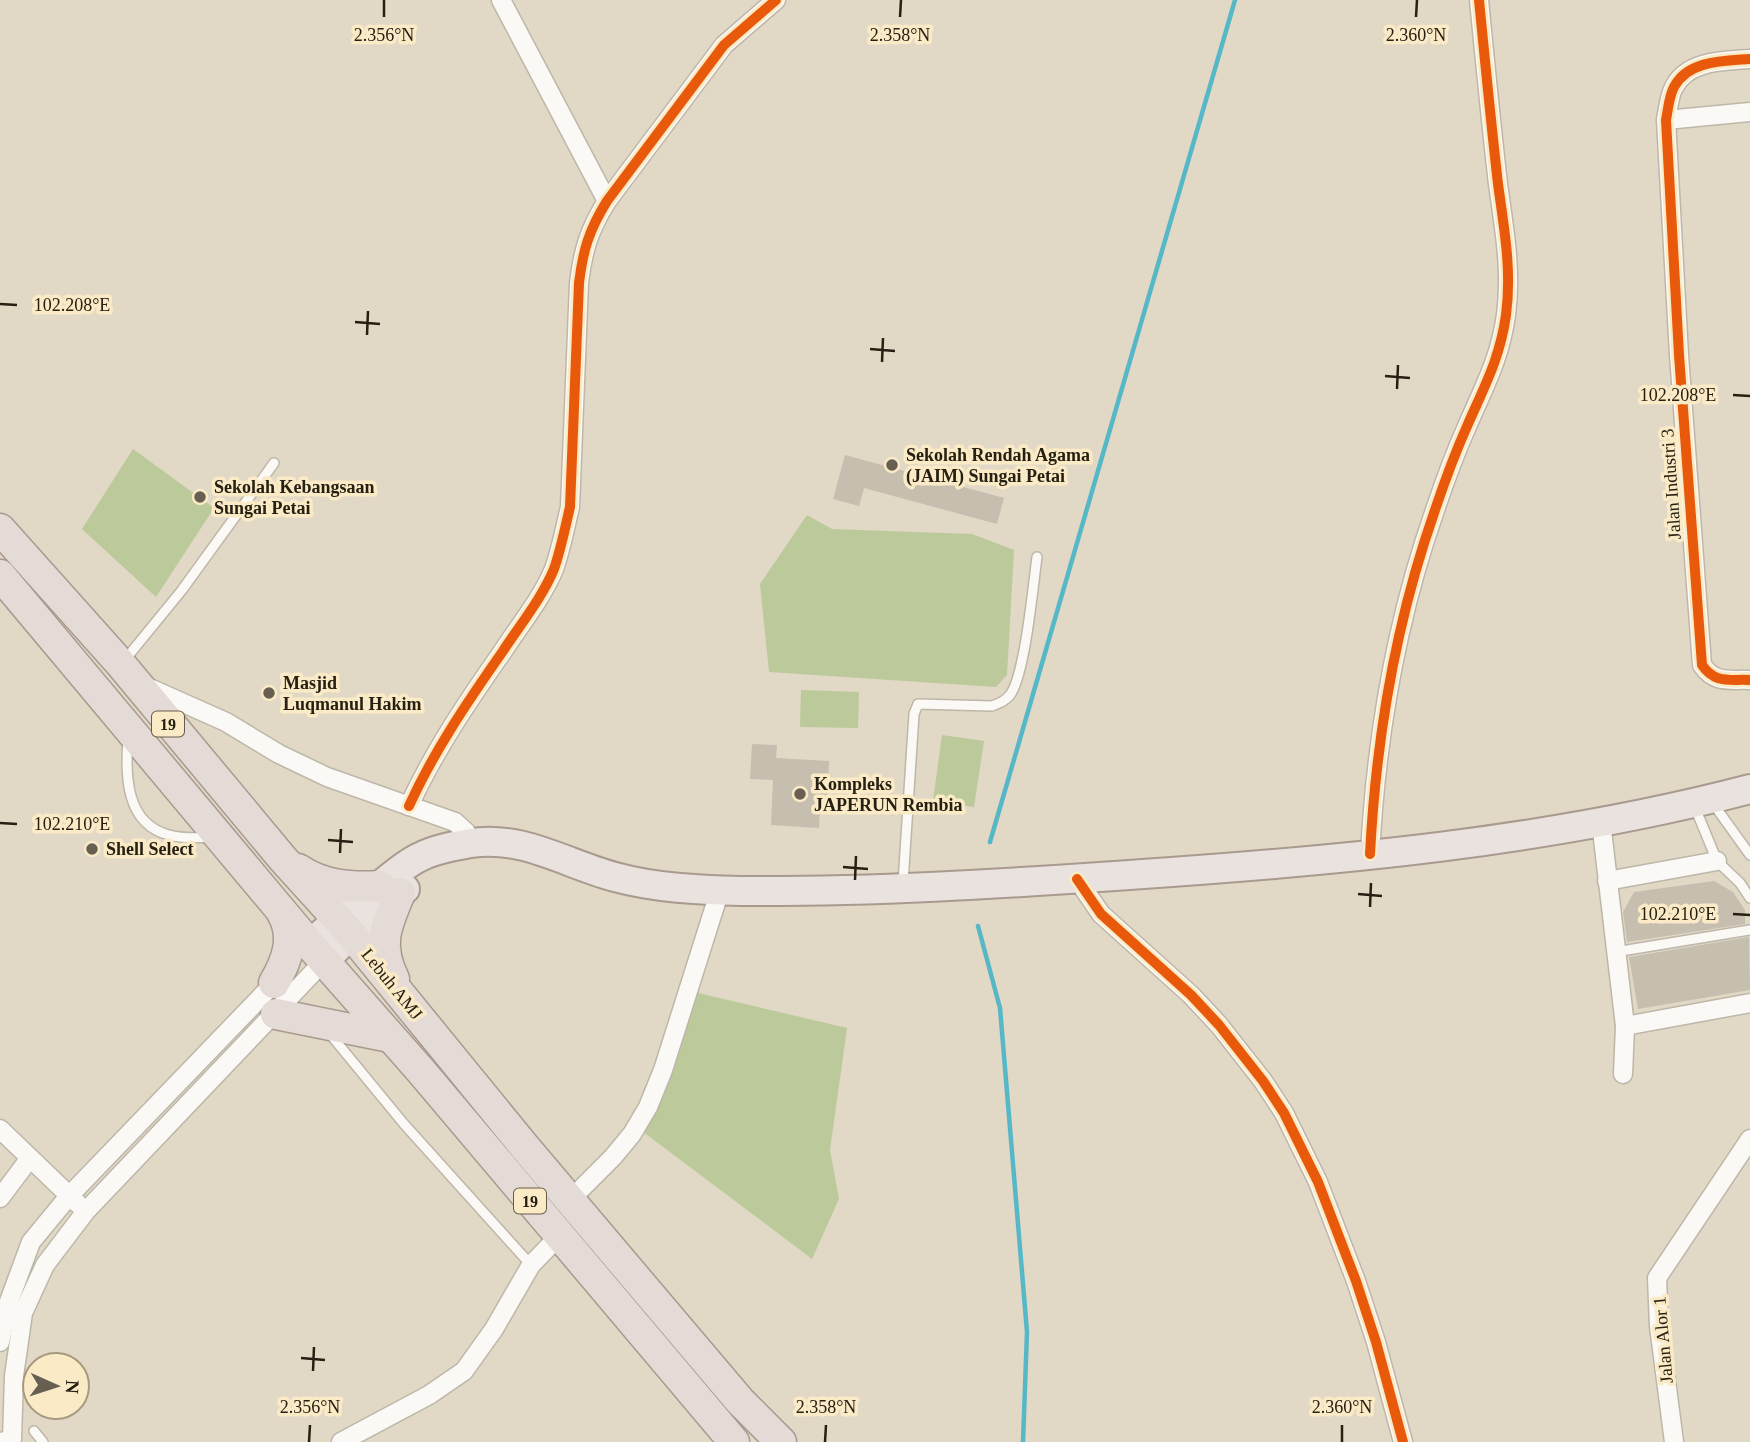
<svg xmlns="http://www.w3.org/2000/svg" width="1750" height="1442" font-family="'Times New Roman',serif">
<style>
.green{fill:#bcc99b}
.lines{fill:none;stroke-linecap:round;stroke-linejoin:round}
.stream{stroke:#56b8c7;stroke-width:4.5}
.building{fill:#c6beaf}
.service-casing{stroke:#beb7a9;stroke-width:12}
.minor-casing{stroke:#beb7a9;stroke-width:21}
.primary-casing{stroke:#a99a8f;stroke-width:32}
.trunk-casing{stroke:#a99a8f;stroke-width:33}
.service{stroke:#faf9f6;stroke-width:9}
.minor{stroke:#faf9f6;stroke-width:18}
.primary{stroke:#eae2df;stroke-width:28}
.trunk{stroke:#e4dad6;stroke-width:30}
.cycleway-casing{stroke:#fbeac6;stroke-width:15}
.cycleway{stroke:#e8590c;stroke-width:10}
.ticks{fill:none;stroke:#262013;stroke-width:2.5}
.poi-dot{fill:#676052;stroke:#fbeac6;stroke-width:2.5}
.labels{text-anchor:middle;stroke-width:7;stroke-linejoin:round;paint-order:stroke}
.shield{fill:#fbeac6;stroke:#665d49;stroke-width:2}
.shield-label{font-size:16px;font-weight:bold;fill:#262013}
.poi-label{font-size:18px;font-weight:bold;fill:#262013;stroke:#fbeac6;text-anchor:start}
.street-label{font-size:18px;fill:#262013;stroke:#fbeac6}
.ticks-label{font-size:18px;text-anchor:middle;fill:#262013;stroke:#fbeac6;stroke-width:7;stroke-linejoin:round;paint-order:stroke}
</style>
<rect width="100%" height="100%" fill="#e1d8c6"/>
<!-- green -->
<g class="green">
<path d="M133 449 214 508 156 597 82 529Z"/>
<path d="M807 515 832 529 972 534 1014 550 1007 675 996 687 769 672 760 584Z"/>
<path d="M801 690 859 692 858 728 800 727Z"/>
<path d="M942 735 984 741 974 807 933 801Z"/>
<path d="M694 992 847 1028 830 1150 839 1199 812 1259 642 1131Z"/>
</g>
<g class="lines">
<!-- stream -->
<g class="stream">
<path d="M990 842 1235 0"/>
<path d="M978 926 1000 1008 1027 1332 1023 1442"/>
</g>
</g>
<!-- building -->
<g class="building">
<path d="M845 455 1004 498 997 524 864 488 859 506 833 499Z"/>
<path d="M752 744 777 745 776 758 829 761 827 809H820L819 828 771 825 773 780 750 779Z"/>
<path d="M1714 881 1733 892 1745 910V924L1627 942 1623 912 1634 892Z"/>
<path d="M1749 937 1750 990 1638 1009 1629 957Z"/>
</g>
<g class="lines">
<defs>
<g id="service">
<path d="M124 661 182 590 274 463"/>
<path d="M128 740C125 776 126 824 169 835 183 839 199 838 213 837"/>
<path d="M1712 802 1750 855"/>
<path d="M1694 805 1717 861 1740 883 1750 898"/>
<path d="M903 883 914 714 918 704 992 706C1000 703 1005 701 1010 695 1025 675 1033 586 1037 557"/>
<path d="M1615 952 1750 930"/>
<path d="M330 1034 404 1124 531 1265"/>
<path d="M34 1431 43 1442"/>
</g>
<g id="minor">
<path d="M501 0 607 201"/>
<path d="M1750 59C1724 61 1688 60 1674 87 1669 96 1668 110 1666 120L1679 355 1702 665C1715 684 1729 679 1750 680"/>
<path d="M1666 120 1750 112"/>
<path d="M143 685 226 722 279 754 327 777 455 822 466 832 473 843"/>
<path d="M409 806C434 751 468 701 503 651 520 625 542 598 554 569 561 549 565 528 570 507L579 283C583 250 589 230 607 201L724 45 776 0"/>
<path d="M1601 822 1625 1026 1623 1074"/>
<path d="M1370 854C1376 739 1396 622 1434 513 1444 483 1455 453 1468 424 1485 385 1500 358 1506 315 1512 270 1504 228 1498 184 1491 123 1485 61 1479 0"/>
<path d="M1077 879 1101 914 1191 995 1219 1025 1263 1081 1284 1113 1318 1182 1356 1281 1376 1342 1403 1442"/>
<path d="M1607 881 1717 861"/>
<path d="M1625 1026 1750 1003"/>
<path d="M0 1129 78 1204"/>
<path d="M0 1198 30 1158"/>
<path d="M570 1200 613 1157 632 1134 648 1107 663 1070 720 890"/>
<path d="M0 1342 8 1304 31 1242 69 1196 280 977"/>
<path d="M1 1442 12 1439 14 1376 23 1313 45 1265 86 1211 324 961"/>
<path d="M341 1442 429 1395 464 1371 494 1329 531 1265 559 1236"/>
<path d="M1674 1442 1659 1326 1657 1278 1750 1139"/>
</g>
<g id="primary">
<path d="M310 945C331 924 354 906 378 887 392 876 405 864 420 857 435 849 454 846 471 843 523 835 566 864 615 877 655 888 699 890 741 891 870 892 1000 884 1129 875 1337 861 1548 842 1750 789"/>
<path d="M324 961 351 934 405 889"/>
</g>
<g id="trunk">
<path d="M0 529 119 662 283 859 351 934 524 1146 740 1401 781 1442"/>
<path d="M0 575 310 945 421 1071 734 1442"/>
<path d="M298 869C323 886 350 888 380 886"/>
<path d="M394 979C377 945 386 926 400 893"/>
<path d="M274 983C287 961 296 937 282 913"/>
<path d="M276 1014 390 1037"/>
</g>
</defs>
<!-- service casing -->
<use href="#service" class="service-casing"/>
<!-- minor casing -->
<use href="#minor" class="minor-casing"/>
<!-- primary casing -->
<use href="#primary" class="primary-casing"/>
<!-- trunk casing -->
<use href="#trunk" class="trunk-casing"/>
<!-- service -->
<use href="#service" class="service"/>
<!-- minor -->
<use href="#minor" class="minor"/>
<!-- primary -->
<use href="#primary" class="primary"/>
<!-- trunk -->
<use href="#trunk" class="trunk"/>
<defs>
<g id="cycleway">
<path d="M1750 59C1724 61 1688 60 1674 87 1669 96 1668 110 1666 120L1679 355 1702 665C1715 684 1729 679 1750 680"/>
<path d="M409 806C434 751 468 701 503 651 520 625 542 598 554 569 561 549 565 528 570 507L579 283C583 250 589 230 607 201L724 45 776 0"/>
<path d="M1370 854C1376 739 1396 622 1434 513 1444 483 1455 453 1468 424 1485 385 1500 358 1506 315 1512 270 1504 228 1498 184 1491 123 1485 61 1479 0"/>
<path d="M1077 879 1101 914 1191 995 1219 1025 1263 1081 1284 1113 1318 1182 1356 1281 1376 1342 1403 1442"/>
</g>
</defs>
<!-- cycleway casing -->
<use href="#cycleway" class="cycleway-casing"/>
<!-- cycleway -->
<use href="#cycleway" class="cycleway"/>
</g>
<!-- ticks -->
<path class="ticks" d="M384 17V0M900 17 901 0M1416 17 1417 0M0 304 17 305M355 322 380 324M367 335 368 311M870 349 895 351M882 362 883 338M1385 376 1410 378M1397 389 1398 365M1733 395 1750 396M0 823 17 824M328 840 353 842M340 853 341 829M843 867 868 869M855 880 856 856M1358 894 1382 896M1370 907 1371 883M1733 914 1750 915M301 1358 325 1360M313 1371 314 1347M309 1442 310 1425M825 1442 826 1425M1342 1442V1425"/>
<!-- markers -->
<g class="poi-dot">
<circle cx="892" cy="465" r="7"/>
<circle cx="200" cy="497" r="7"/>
<circle cx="269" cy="693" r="7"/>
<circle cx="800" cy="794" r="7"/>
<circle cx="92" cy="849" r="7"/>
</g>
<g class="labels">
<!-- shield labels -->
<g class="shield">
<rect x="152" y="711.5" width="32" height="25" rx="5"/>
<rect x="514" y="1188.5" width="32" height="25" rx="5"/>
</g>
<g class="shield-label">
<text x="168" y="730">19</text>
<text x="530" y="1207">19</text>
</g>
<!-- poi labels -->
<g class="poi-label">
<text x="906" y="461">Sekolah Rendah Agama<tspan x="906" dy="21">(JAIM) Sungai Petai</tspan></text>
<text x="214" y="493">Sekolah Kebangsaan<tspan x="214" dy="21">Sungai Petai</tspan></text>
<text x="283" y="689">Masjid<tspan x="283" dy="21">Luqmanul Hakim</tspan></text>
<text x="814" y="790">Kompleks<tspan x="814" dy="21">JAPERUN Rembia</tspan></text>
<text x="106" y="855">Shell Select</text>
</g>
<!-- street labels -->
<g class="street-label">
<text transform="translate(1671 484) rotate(-94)" y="6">Jalan Industri 3</text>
<text transform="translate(392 984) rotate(51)" y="6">Lebuh AMJ</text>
<text transform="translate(1663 1340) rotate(-95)" y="6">Jalan Alor 1</text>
</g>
</g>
<g class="ticks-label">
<text x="384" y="41">2.356°N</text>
<text x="900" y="41">2.358°N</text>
<text x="1416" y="41">2.360°N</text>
<text x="72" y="311">102.208°E</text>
<text x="1678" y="401">102.208°E</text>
<text x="72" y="830">102.210°E</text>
<text x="1678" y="920">102.210°E</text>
<text x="310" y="1413">2.356°N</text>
<text x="826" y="1413">2.358°N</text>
<text x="1342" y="1413">2.360°N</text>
</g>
<!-- north arrow -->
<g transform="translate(56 1386) rotate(93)"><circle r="33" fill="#fbeac6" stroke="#a6997e" stroke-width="2"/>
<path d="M0-5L12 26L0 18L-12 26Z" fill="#676052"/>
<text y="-10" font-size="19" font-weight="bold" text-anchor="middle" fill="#262013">N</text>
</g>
</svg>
